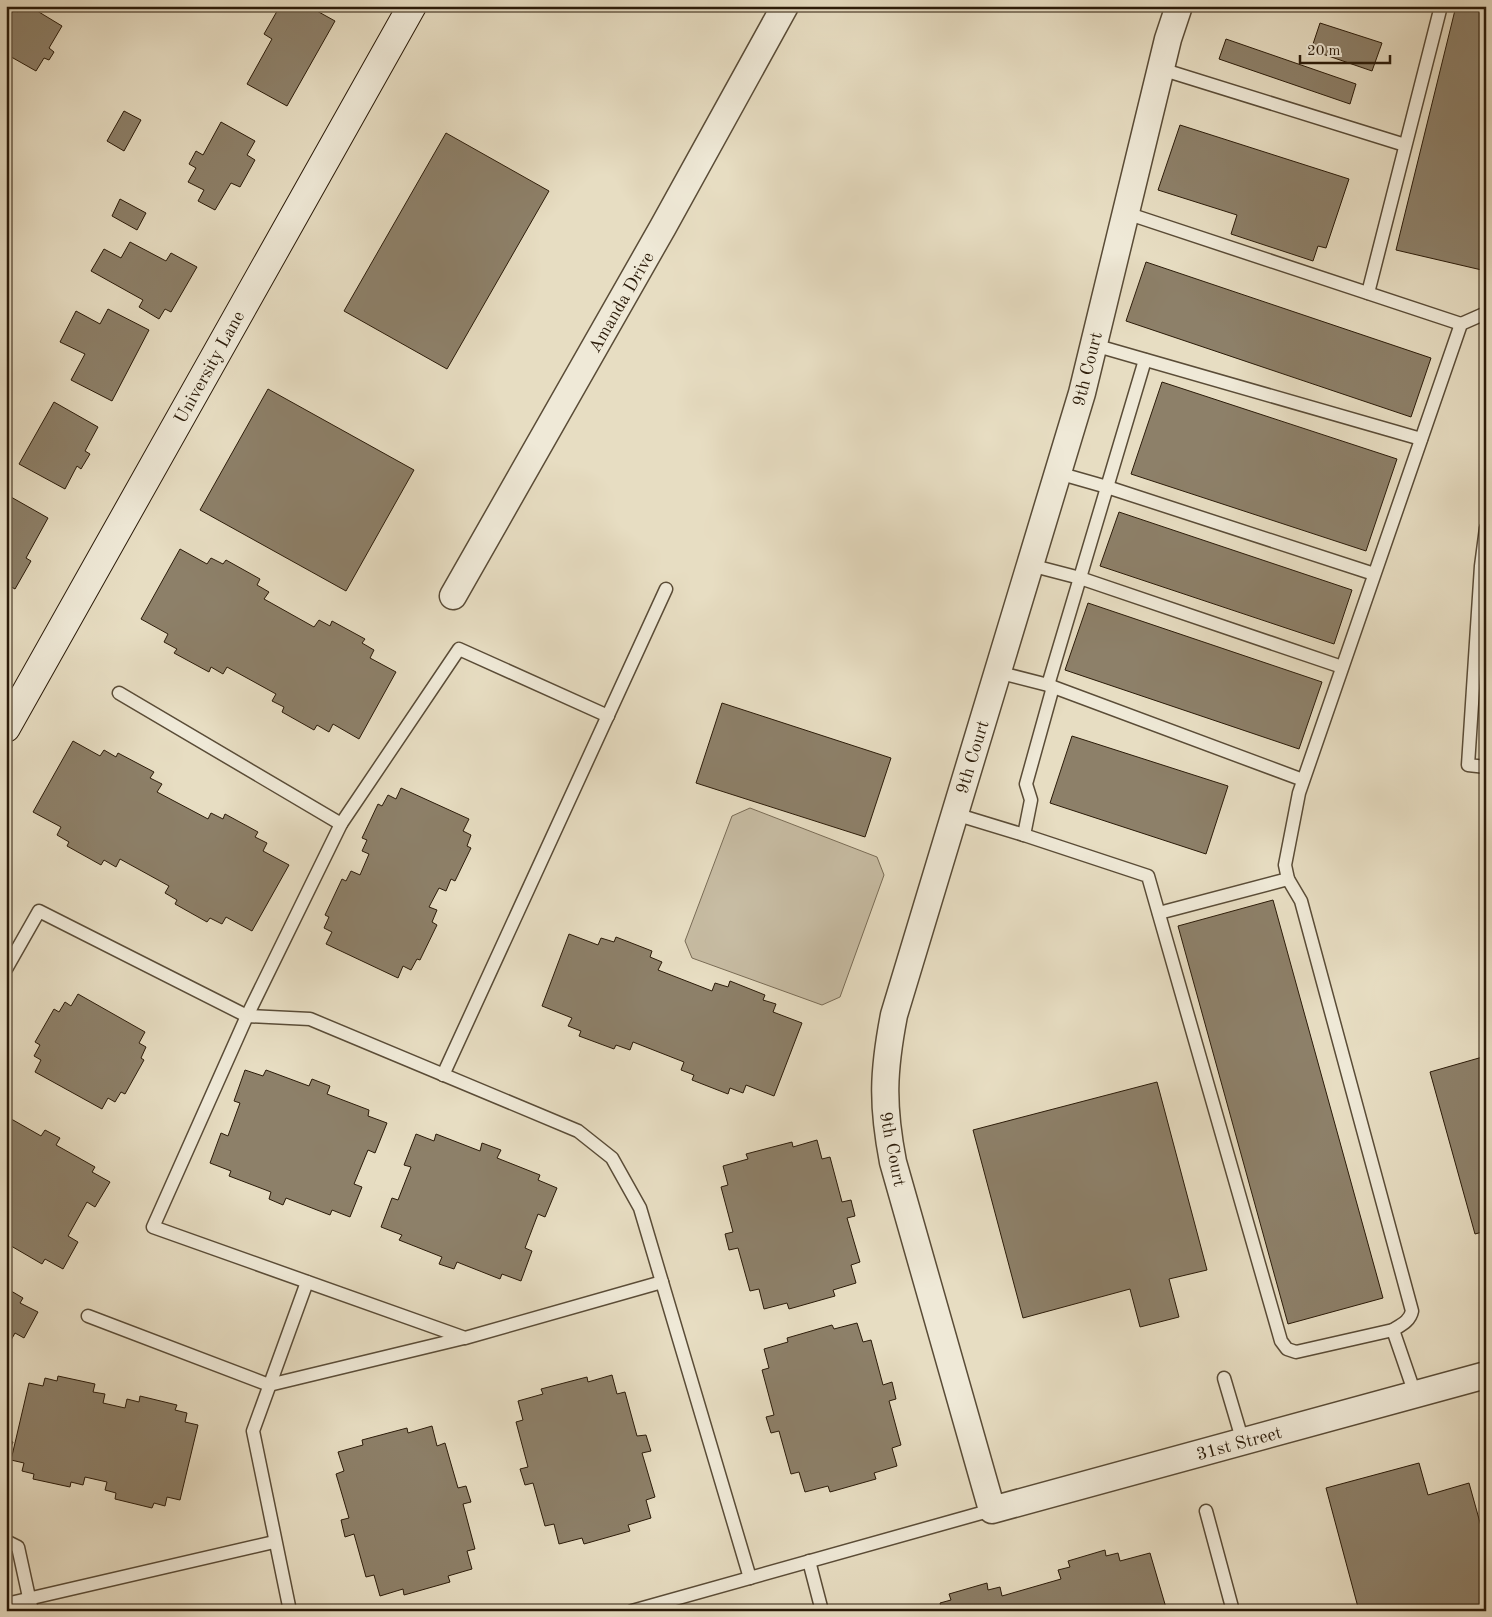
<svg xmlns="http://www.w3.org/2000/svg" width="1492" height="1617" font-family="'Old Standard TT',serif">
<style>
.green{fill:#c7bca3;stroke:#796c56}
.building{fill:#8d8069;stroke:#2b1b09}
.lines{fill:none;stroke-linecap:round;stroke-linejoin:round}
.lane-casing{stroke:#5a4c37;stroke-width:15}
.street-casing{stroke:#5a4c37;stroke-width:29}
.secondary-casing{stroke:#2b1b09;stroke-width:30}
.lane{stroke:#efe9d7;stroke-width:12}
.street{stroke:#efe9d7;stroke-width:26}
.secondary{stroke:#efe9d7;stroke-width:28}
.labels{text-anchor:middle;stroke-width:4;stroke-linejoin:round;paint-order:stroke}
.street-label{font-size:18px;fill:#2b1b09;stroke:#efe9d7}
</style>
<rect width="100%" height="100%" fill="#e7ddc2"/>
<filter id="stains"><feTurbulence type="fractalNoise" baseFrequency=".004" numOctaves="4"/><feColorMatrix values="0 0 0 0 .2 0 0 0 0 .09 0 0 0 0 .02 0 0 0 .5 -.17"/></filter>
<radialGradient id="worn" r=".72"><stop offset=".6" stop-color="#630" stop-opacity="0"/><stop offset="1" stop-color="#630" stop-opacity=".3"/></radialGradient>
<!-- green -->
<path class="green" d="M750 808 877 857 884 875 840 997 822 1005 692 958 685 941 732 816Z"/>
<!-- building -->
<g class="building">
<path d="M22 6H29L62 26 49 48 54 52 49 60 44 58 36 71 6 54V16L11 8 18 12Z"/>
<path d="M280 6 296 8 308 6 335 21 287 106 247 84 272 39 264 34Z"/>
<path d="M1456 6H1486V271L1396 250Z"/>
<path d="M1320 23 1382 43 1372 71 1311 50Z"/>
<path d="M1226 39 1356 84 1350 104 1219 59Z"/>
<path d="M124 111 141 120 124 151 107 141Z"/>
<path d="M221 122 255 141 247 155 255 160 240 187 231 183 215 210 198 201 204 190 188 182 196 168 189 164 196 151 203 155Z"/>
<path d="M1180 125 1349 179 1326 248 1318 246 1313 261 1231 234 1237 215 1158 190Z"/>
<path d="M446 133 549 191 447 369 344 311Z"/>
<path d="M120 199 146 213 137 230 112 216Z"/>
<path d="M130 242 166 261 171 253 197 267 171 312 165 309 159 319 139 307 143 300 91 271 104 249 121 258Z"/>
<path d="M1146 262 1431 358 1411 417 1126 321Z"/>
<path d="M108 309 149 330 112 401 71 380 85 354 60 342 76 311 100 324Z"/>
<path d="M1162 382 1397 459 1366 551 1131 474Z"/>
<path d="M268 389 414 470 346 591 200 510Z"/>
<path d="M54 402 98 427 85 451 90 454 81 469 77 466 65 489 19 464Z"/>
<path d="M11 497 48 518 26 558 31 561 15 589 6 584V507Z"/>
<path d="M1119 512 1352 590 1334 644 1100 566Z"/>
<path d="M180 549 207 564 211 558 223 564 226 560 260 579 257 585 269 592 264 599 314 627 319 620 330 626 332 621 365 639 362 643 374 650 370 658 396 672 359 739 333 724 329 732 317 725 314 730 282 712 284 707 272 701 276 694 227 667 223 674 211 667 209 672 174 653 177 649 164 642 168 634 141 619Z"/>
<path d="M1088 603 1322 682 1299 749 1065 670Z"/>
<path d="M722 703 891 758 865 837 696 783Z"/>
<path d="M1072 736 1228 786 1206 854 1050 803Z"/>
<path d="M73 741 100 756 104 750 116 757 118 753 154 772 150 778 162 784 157 792 208 819 211 813 223 819 225 814 258 832 255 837 267 843 263 851 289 865 252 931 226 917 222 924 210 918 207 922 175 904 177 900 165 893 169 886 120 859 116 867 104 860 101 865 67 846 69 842 57 835 61 827 33 812Z"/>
<path d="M401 788 469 819 463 831 471 835 467 846 471 848 455 881 451 879 446 891 439 888 429 907 437 910 432 922 437 925 420 960 417 959 411 970 403 966 398 978 326 944 332 932 324 928 329 917 325 915 342 879 346 881 351 871 360 875 369 854 362 851 367 840 362 838 378 804 382 806 388 795 396 799Z"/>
<path d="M1273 900 1383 1298 1288 1324 1178 926Z"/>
<path d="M569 934 598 945 601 938 614 942 616 937 652 951 650 957 662 962 658 970 712 991 715 983 728 987 730 981 765 995 763 1000 776 1004 773 1012 802 1023 774 1096 746 1085 743 1093 730 1088 728 1094 692 1080 694 1075 681 1070 684 1062 633 1042 630 1050 616 1045 614 1049 579 1036 581 1031 568 1026 572 1018 542 1006Z"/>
<path d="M78 994 145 1032 139 1043 146 1047 141 1058 144 1060 125 1094 121 1092 115 1102 108 1098 102 1109 35 1072 41 1060 34 1056 40 1045 35 1042 54 1009 59 1012 65 1002 71 1006Z"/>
<path d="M1486 1056V1231L1475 1234 1430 1072Z"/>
<path d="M245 1070 263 1076 266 1070 309 1086 312 1079 330 1086 327 1094 369 1110 368 1116 387 1123 375 1153 368 1150 354 1184 362 1187 350 1217 332 1210 330 1215 286 1198 283 1205 269 1199 271 1192 229 1176 231 1171 210 1163 221 1133 228 1136 240 1103 234 1101Z"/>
<path d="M1157 1082 1207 1270 1169 1279 1179 1317 1140 1327 1130 1289 1023 1318 973 1130Z"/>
<path d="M6 1116 41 1136 45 1130 60 1138 56 1145 95 1167 92 1172 110 1182 95 1207 87 1202 68 1236 78 1242 63 1269 45 1259 42 1264 6 1243Z"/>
<path d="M416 1134 434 1141 436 1134 480 1151 482 1143 501 1150 497 1158 540 1175 538 1180 557 1188 545 1217 538 1214 525 1248 532 1251 521 1281 502 1274 500 1279 457 1262 454 1269 439 1264 442 1257 399 1240 402 1235 381 1227 392 1198 398 1200 411 1167 404 1165Z"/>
<path d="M817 1140 822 1159 830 1157 842 1202 851 1200 855 1216 847 1218 860 1262 851 1265 856 1283 833 1290 835 1296 789 1309 787 1303 764 1309 759 1289 750 1291 738 1248 729 1250 725 1234 733 1232 721 1187 728 1185 723 1166 748 1159 746 1154 792 1142 793 1147Z"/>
<path d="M6 1288 23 1298 20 1303 38 1312 24 1338 15 1333 6 1349Z"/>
<path d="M857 1323 863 1342 871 1340 883 1385 892 1382 896 1399 889 1401 901 1445 892 1448 897 1466 874 1473 876 1479 830 1492 828 1486 805 1492 799 1472 791 1474 779 1431 771 1433 766 1417 774 1415 762 1370 769 1368 764 1349 788 1342 787 1338 832 1325 834 1329Z"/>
<path d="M612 1375 617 1394 625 1392 637 1436 646 1435 651 1451 642 1453 655 1497 646 1500 651 1518 628 1525 630 1531 584 1544 582 1538 559 1544 554 1524 545 1526 533 1483 525 1485 520 1469 528 1467 516 1422 523 1420 518 1401 543 1394 541 1389 587 1377 588 1382Z"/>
<path d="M58 1376 95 1384 93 1392 105 1394 103 1403 125 1408 127 1399 139 1402 140 1396 177 1405 175 1410 187 1413 185 1422 198 1425 180 1500 167 1497 165 1506 154 1503 152 1508 115 1499 116 1493 105 1490 107 1482 85 1477 83 1485 71 1482 70 1487 33 1479 34 1474 22 1471 24 1463 11 1460 29 1383 43 1386 45 1378 57 1381Z"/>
<path d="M432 1426 437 1446 445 1443 458 1488 466 1486 471 1502 463 1504 475 1549 467 1551 472 1569 448 1576 450 1582 404 1595 403 1589 380 1596 374 1575 366 1577 354 1534 345 1537 341 1520 349 1518 336 1474 344 1471 338 1452 363 1445 362 1440 407 1428 408 1433Z"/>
<path d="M6 1439 13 1442 6 1458Z"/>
<path d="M1419 1463 1428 1495 1469 1483 1486 1544V1611H1359L1326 1488Z"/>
<path d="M1105 1550 1106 1556 1118 1553 1120 1561 1150 1553 1167 1611H942L940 1603 951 1600 949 1594 987 1583 988 1590 1000 1587 1002 1596 1061 1579 1058 1570 1070 1567 1068 1561Z"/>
</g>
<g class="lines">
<defs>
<g id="lane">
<path d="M1161 69 1405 145"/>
<path d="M1126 213 1461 324"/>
<path d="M1368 293 1441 6"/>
<path d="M1094 345 1421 439"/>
<path d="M1058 473 1107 487 1374 574"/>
<path d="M1486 528 1481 566 1468 765 1486 767"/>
<path d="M1030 565 1080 578 1342 667"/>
<path d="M997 672 1048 685 1145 360"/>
<path d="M1048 685 1303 780"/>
<path d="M1053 687 1026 784 1031 800 1024 835 1148 876 1281 1341 1287 1349 1296 1352 1393 1330"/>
<path d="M119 693 341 824 247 1016 153 1227 465 1338 662 1282"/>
<path d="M955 814 1024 835"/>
<path d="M341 824 459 649 608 716"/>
<path d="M1159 913 1288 879"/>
<path d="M6 969 39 911 247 1016 310 1019 578 1131 612 1158 640 1208 750 1578"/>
<path d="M443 1075 666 589"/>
<path d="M88 1316 269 1385 464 1338"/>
<path d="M1224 1378 1243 1442"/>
<path d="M1415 1394 1393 1330C1401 1325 1410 1321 1412 1311L1301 901 1288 879 1285 865 1299 793 1461 324 1486 313"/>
<path d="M1206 1511 1233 1611"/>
<path d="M6 1541 18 1547 32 1611"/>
<path d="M809 1561 822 1611"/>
<path d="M6 1604 274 1542"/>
<path d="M290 1611 253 1431 307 1282"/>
<path d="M632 1611 992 1510"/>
</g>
<g id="street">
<path d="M1179 6 1168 39 1082 393 894 1015C883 1072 882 1105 893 1162L992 1510 1486 1375"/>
<path d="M453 596 663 227 785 6"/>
</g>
<path id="secondary" d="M6 728 412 6"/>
</defs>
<!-- lane casing -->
<use href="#lane" class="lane-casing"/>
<!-- street casing -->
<use href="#street" class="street-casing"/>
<!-- secondary casing -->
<use href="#secondary" class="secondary-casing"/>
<!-- lane -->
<use href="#lane" class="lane"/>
<!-- street -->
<use href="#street" class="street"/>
<!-- secondary -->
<use href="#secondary" class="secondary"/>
</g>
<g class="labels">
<!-- street labels -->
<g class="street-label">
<text transform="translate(621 302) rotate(-60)" y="6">Amanda Drive</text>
<text transform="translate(209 367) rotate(-61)" y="6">University Lane</text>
<text transform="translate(1087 369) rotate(-76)" y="6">9th Court</text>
<text transform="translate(972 757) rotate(-73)" y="6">9th Court</text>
<text transform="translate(893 1149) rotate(79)" y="6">9th Court</text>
<text transform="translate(1239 1443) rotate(-15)" y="6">31st Street</text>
</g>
</g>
<!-- margin -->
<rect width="1492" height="1617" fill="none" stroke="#e7ddc2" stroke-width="25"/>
<rect x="8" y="8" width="1477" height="1602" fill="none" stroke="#2b1b09" stroke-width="2.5"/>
<rect x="12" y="12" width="1467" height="1592" fill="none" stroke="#2b1b09"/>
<!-- scale -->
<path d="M1300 55v8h90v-8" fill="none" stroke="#2b1b09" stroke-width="2.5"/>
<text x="1307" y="55" font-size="15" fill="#2b1b09" stroke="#efe9d7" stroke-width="4" paint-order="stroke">20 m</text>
<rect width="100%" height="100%" filter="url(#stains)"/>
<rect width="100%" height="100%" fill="url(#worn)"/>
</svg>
